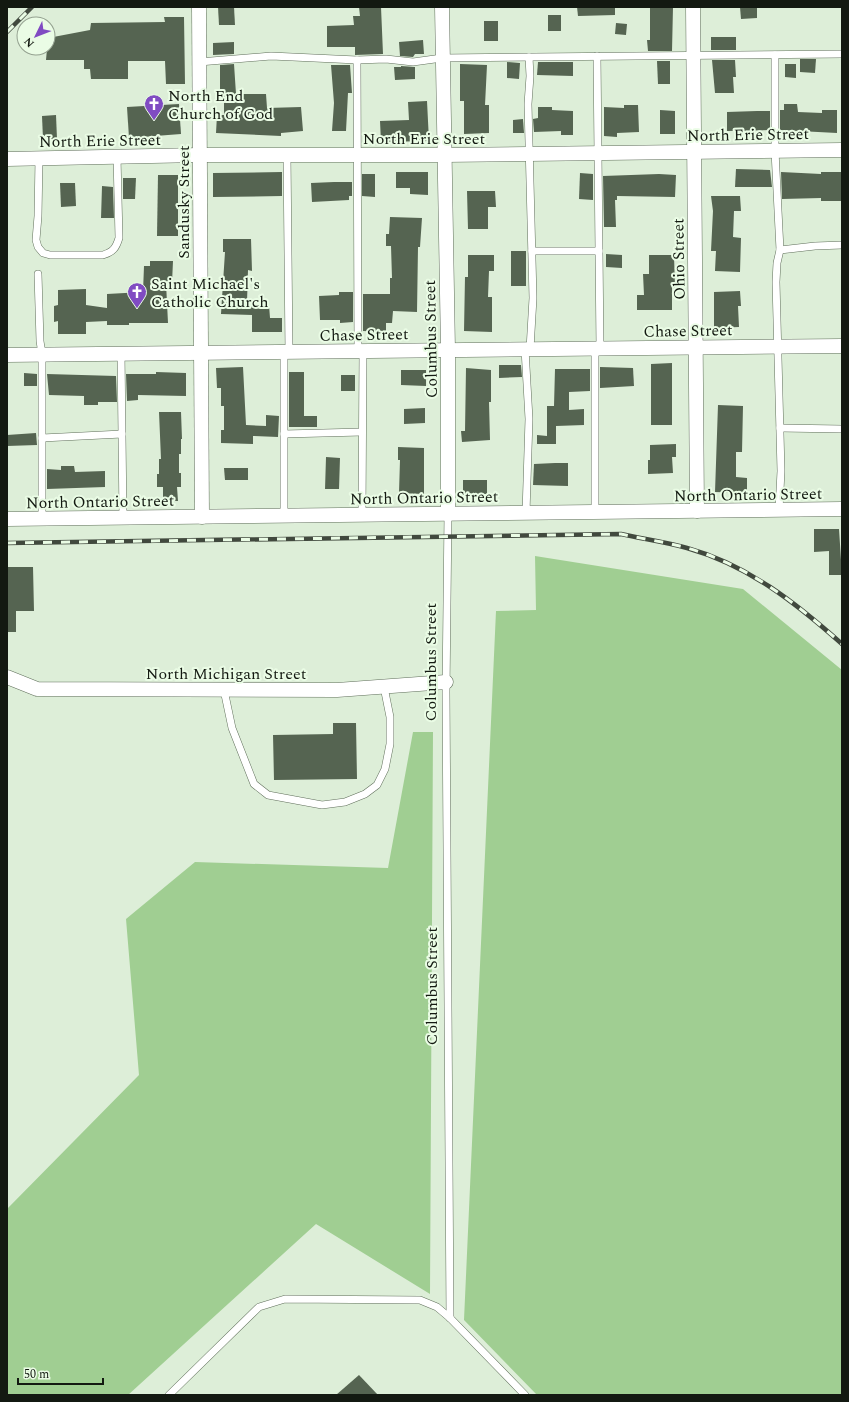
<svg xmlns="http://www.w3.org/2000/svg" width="849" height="1402" font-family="Spectral,serif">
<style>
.green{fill:#a0ce92}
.building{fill:#556451}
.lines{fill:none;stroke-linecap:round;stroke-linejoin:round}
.service-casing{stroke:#606f5b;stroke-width:8}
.minor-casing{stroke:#606f5b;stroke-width:15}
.service{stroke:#fff;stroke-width:7}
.minor{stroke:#fff;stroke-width:14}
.rail-casing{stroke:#41493e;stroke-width:4.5}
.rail{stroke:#eafce5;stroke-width:3;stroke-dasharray:9;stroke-linecap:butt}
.labels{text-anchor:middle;stroke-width:4;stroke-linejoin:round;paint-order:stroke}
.poi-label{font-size:16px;fill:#131911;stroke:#eafce5;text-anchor:start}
.street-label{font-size:16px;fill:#131911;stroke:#eafce5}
</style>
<rect width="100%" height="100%" fill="#ddeed8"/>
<!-- green -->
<g class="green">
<path d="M535 556 743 589 842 670V1395H537L464 1320 496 611 536 610Z"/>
<path d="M413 732H433L430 1294 316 1224 128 1395H7V1209L139 1075 126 919 195 862 388 868Z"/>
</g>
<!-- building -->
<g class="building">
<path d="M218 7H234L235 25H219Z"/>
<path d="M359 7H381L383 54 355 55V47H327V26L354 25 353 16H360Z"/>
<path d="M577 7H615V15L578 16Z"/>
<path d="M650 7H673L672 51H648L647 40H650Z"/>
<path d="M740 7H757V18L741 19Z"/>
<rect x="548" y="15" width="13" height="16"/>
<path d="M164 17H184L185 84H166L165 61H128V79H91L90 69H84V60H46L48 38 90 30 91 23 165 22Z"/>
<rect x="484" y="21" width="14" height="20"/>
<path d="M616 23 627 24 626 35 615 34Z"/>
<rect x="711" y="37" width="25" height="13"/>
<path d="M423 40 424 54H415L413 57 400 56 399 42Z"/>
<path d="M234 42V54L213 55V43Z"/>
<path d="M800 59H816L815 73 800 72Z"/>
<path d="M712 60H735L736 77H733L734 93H715Z"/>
<path d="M657 61H670V84H658Z"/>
<path d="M507 62 520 63 519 79 507 78Z"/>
<path d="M538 62H573V76L537 75Z"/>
<path d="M234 64 236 94H266L267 108 301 107 303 131 281 133V136L216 133 217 115H224V94L220 93V65Z"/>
<path d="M460 64 487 65 485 105H489V133L464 134V101H460Z"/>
<path d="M785 64H796V78L785 77Z"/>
<path d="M331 65H350L352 93H348L346 131H332L334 103Z"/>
<path d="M401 66 415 67V79L395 80 394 67H401Z"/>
<path d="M427 101 429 141 381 142 380 121 409 120 408 102Z"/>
<path d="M179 104 181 134 129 138 127 107Z"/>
<path d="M784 104H797L798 112 822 113V110H837V133L780 130V110H784Z"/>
<path d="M624 105H638L639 132 617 133V137L604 136V107L624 108Z"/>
<path d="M538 107H552V110L573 111V135H561V131L534 132 533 119 538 118Z"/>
<path d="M660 110 675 111V134H660Z"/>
<path d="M757 111H770V130L727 131V112Z"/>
<path d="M56 115 57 139H43L42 116Z"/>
<path d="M523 119 524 133H513V120Z"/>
<path d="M736 169 770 170 772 187H735Z"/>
<path d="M282 172V196L213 197V173Z"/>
<path d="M396 172H428V195L410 194V188H396Z"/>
<path d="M781 172 821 174V172H842V201H821V198L782 199Z"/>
<path d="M580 173 593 174V200L579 199Z"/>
<path d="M362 174H375V197L362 196Z"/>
<path d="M659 174 676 175 675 197 617 196V200H615L616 227H604L603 176Z"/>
<path d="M158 175H178V236H157Z"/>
<path d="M123 178H136L135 199H123Z"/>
<path d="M334 182H352V196H349V200L312 202 311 183Z"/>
<path d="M60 183H75L76 206 61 207Z"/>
<path d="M102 186 113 187 114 218H101Z"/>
<path d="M467 191H495L496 207H488V229H468Z"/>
<path d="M711 196H740L741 211H734L733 237 741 238 740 272 715 271 716 251H711L713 211Z"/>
<path d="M390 217 422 218 420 247H418L417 312 393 311 392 323H386V332L363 331V294H390V278H392L391 246H386V234H389Z"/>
<path d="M223 239H251L252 271 248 270 247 302H249V306L269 305 270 318H282V332H252V315L221 314 225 252H223Z"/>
<rect x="511" y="251" width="15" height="35"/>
<path d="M606 254 622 255V268L606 267Z"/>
<path d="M468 255H494V271H489L488 297H492V332L464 331 465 277H468Z"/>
<path d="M649 255H674L675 288H672V310H637V295H644L643 274H649Z"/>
<path d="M150 261H173L172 283H166L168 323H129V325H107V321L86 322V334H58V321L54 322V306L58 305V290L86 289V305L107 308V294L143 292 144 266H150Z"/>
<path d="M740 291 741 306H738L739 327 714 328V292Z"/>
<path d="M339 292H353V322L340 323V320H320L319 296 339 295Z"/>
<path d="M672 363V425H651V364Z"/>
<path d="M499 365H521L522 377 499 378Z"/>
<path d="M243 367 246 425 266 426V415L279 416 278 437 253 436V444L221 443V430H224V406H221V388H217L216 368Z"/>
<path d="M600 367 633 368 634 386 600 388Z"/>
<path d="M466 368 491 370V402H489L490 440 462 442 461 431H465Z"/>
<path d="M555 369H590V391L569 392V410L584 409V425L556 426V444H537V435L547 436V406H554Z"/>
<path d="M401 370H426V386L401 385Z"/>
<path d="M156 372 186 373V396L138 395V400L127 401 126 374H156Z"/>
<path d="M289 372H304V416H317V427H289Z"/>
<path d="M24 373 37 374V386H24Z"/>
<path d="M47 374 116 376 117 402H98V405H84V396L49 395Z"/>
<rect x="341" y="375" width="14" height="16"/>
<path d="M718 405 743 406 742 452H736V477L747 478V493L715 492Z"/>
<path d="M425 408V423L404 424V409Z"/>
<path d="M159 412H181L182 439H181V454H179V473H181V487H177L178 501H163V487H157V474H159V459H161Z"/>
<path d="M36 433 37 445 7 446V435Z"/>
<path d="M676 444V457H672L673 473 648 474V460H650V445Z"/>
<path d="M398 447 424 448V494L399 493 400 460H398Z"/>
<path d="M326 457 340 458 339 489H325Z"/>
<path d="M555 463H568V486L533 485 534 464Z"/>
<path d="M61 466H74L75 472 105 471V487L47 489V469L61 470Z"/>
<path d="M224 468H248V480H225Z"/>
<rect x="463" y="480" width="24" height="14"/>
<path d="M814 529H839L842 575H829V551L814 552Z"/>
<path d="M7 567H33L34 611H16V632H7Z"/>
<path d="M333 723H356L357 779 274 780 273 735 333 734Z"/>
<path d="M359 1375 378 1395H336Z"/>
</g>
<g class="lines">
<defs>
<g id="service">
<path d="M775 55V151L780 250 777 263 776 282 781 471 779 510"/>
<path d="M597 56 600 348"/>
<path d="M529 57 530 76 528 104 533 298 530 349"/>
<path d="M357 60 358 351"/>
<path d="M199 62 271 56 357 60 386 59 413 62 442 58 842 54"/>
<path d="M287 155 289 352"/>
<path d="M39 159 38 216 36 240 38 247 43 253 50 255H103C113 252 116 248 119 238L117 157"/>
<path d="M780 250 815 246 842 245"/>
<path d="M532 251H599"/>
<path d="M38 274 40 341 42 354V518"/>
<path d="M595 348V512"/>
<path d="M525 349 529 419 526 513"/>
<path d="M284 352V516"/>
<path d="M121 353 123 517"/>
<path d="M780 428 842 429"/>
<path d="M284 434 362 432"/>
<path d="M42 438 122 434"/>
<path d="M448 514 446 692 450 1318"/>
<path d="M362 515 363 351"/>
<path d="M224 690 232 728 254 784 268 795 322 805 345 802 365 794 377 785 385 769 390 744V717L384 687"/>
<path d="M169 1395 259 1307 285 1299 420 1300 437 1307 450 1318 525 1395"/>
</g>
<g id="minor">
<path d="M199 7 202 517"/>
<path d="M442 7 448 350V514"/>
<path d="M693 7 697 511"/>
<path d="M7 159 200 155H444L842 150"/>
<path d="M7 355 842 346"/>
<path d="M7 519 842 509"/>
<path d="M7 677 37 689 337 690 446 682"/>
</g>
</defs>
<!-- service casing -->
<use href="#service" class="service-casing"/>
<!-- minor casing -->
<use href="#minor" class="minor-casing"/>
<!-- service -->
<use href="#service" class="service"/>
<!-- minor -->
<use href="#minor" class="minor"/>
<defs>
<g id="rail">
<path d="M7 32 32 7"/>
<path d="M7 543 621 534C643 539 666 542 687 548 748 565 796 603 842 644"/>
</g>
</defs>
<!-- rail casing -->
<use href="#rail" class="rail-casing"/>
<!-- rail -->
<use href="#rail" class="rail"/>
</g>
<!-- icons -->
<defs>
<symbol id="church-pin" viewBox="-11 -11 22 30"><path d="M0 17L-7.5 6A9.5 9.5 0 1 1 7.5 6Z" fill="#804bc2" stroke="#eafce5"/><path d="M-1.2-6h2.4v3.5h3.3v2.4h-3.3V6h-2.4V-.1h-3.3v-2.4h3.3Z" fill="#fff"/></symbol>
</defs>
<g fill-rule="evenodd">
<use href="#church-pin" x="143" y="93" width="22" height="30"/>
<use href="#church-pin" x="126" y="281" width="22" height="30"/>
</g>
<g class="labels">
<!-- poi labels -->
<g class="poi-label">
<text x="168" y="101">North End<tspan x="168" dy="18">Church of God</tspan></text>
<text x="151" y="289">Saint Michael's<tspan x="151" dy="18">Catholic Church</tspan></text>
</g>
<!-- street labels -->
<g class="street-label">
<text transform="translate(748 134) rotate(-1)" y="6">North Erie Street</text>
<text x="424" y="144">North Erie Street</text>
<text transform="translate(100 140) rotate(-1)" y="6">North Erie Street</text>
<text transform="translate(183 202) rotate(-90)" y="6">Sandusky Street</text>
<text transform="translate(678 259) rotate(-91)" y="6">Ohio Street</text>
<text transform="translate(688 330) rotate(-1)" y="6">Chase Street</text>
<text transform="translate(364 334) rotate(-1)" y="6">Chase Street</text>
<text transform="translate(430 339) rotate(-91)" y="6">Columbus Street</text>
<text transform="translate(748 494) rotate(-1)" y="6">North Ontario Street</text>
<text transform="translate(424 497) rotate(-1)" y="6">North Ontario Street</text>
<text transform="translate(100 501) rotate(-1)" y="6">North Ontario Street</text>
<text transform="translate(430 662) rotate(-90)" y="6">Columbus Street</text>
<text x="226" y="679">North Michigan Street</text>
<text transform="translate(431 986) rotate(-90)" y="6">Columbus Street</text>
</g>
</g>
<!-- border -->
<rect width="849" height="1402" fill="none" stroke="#131911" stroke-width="16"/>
<!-- north arrow -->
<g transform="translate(36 36) rotate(227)"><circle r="19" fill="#eafce5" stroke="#94a190"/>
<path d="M0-3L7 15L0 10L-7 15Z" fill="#804bc2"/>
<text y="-6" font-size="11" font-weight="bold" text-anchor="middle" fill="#131911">N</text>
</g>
<!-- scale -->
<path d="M18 1378v6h85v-6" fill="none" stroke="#131911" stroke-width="2"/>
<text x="24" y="1378" font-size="12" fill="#131911" stroke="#eafce5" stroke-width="3" paint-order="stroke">50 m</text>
</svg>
